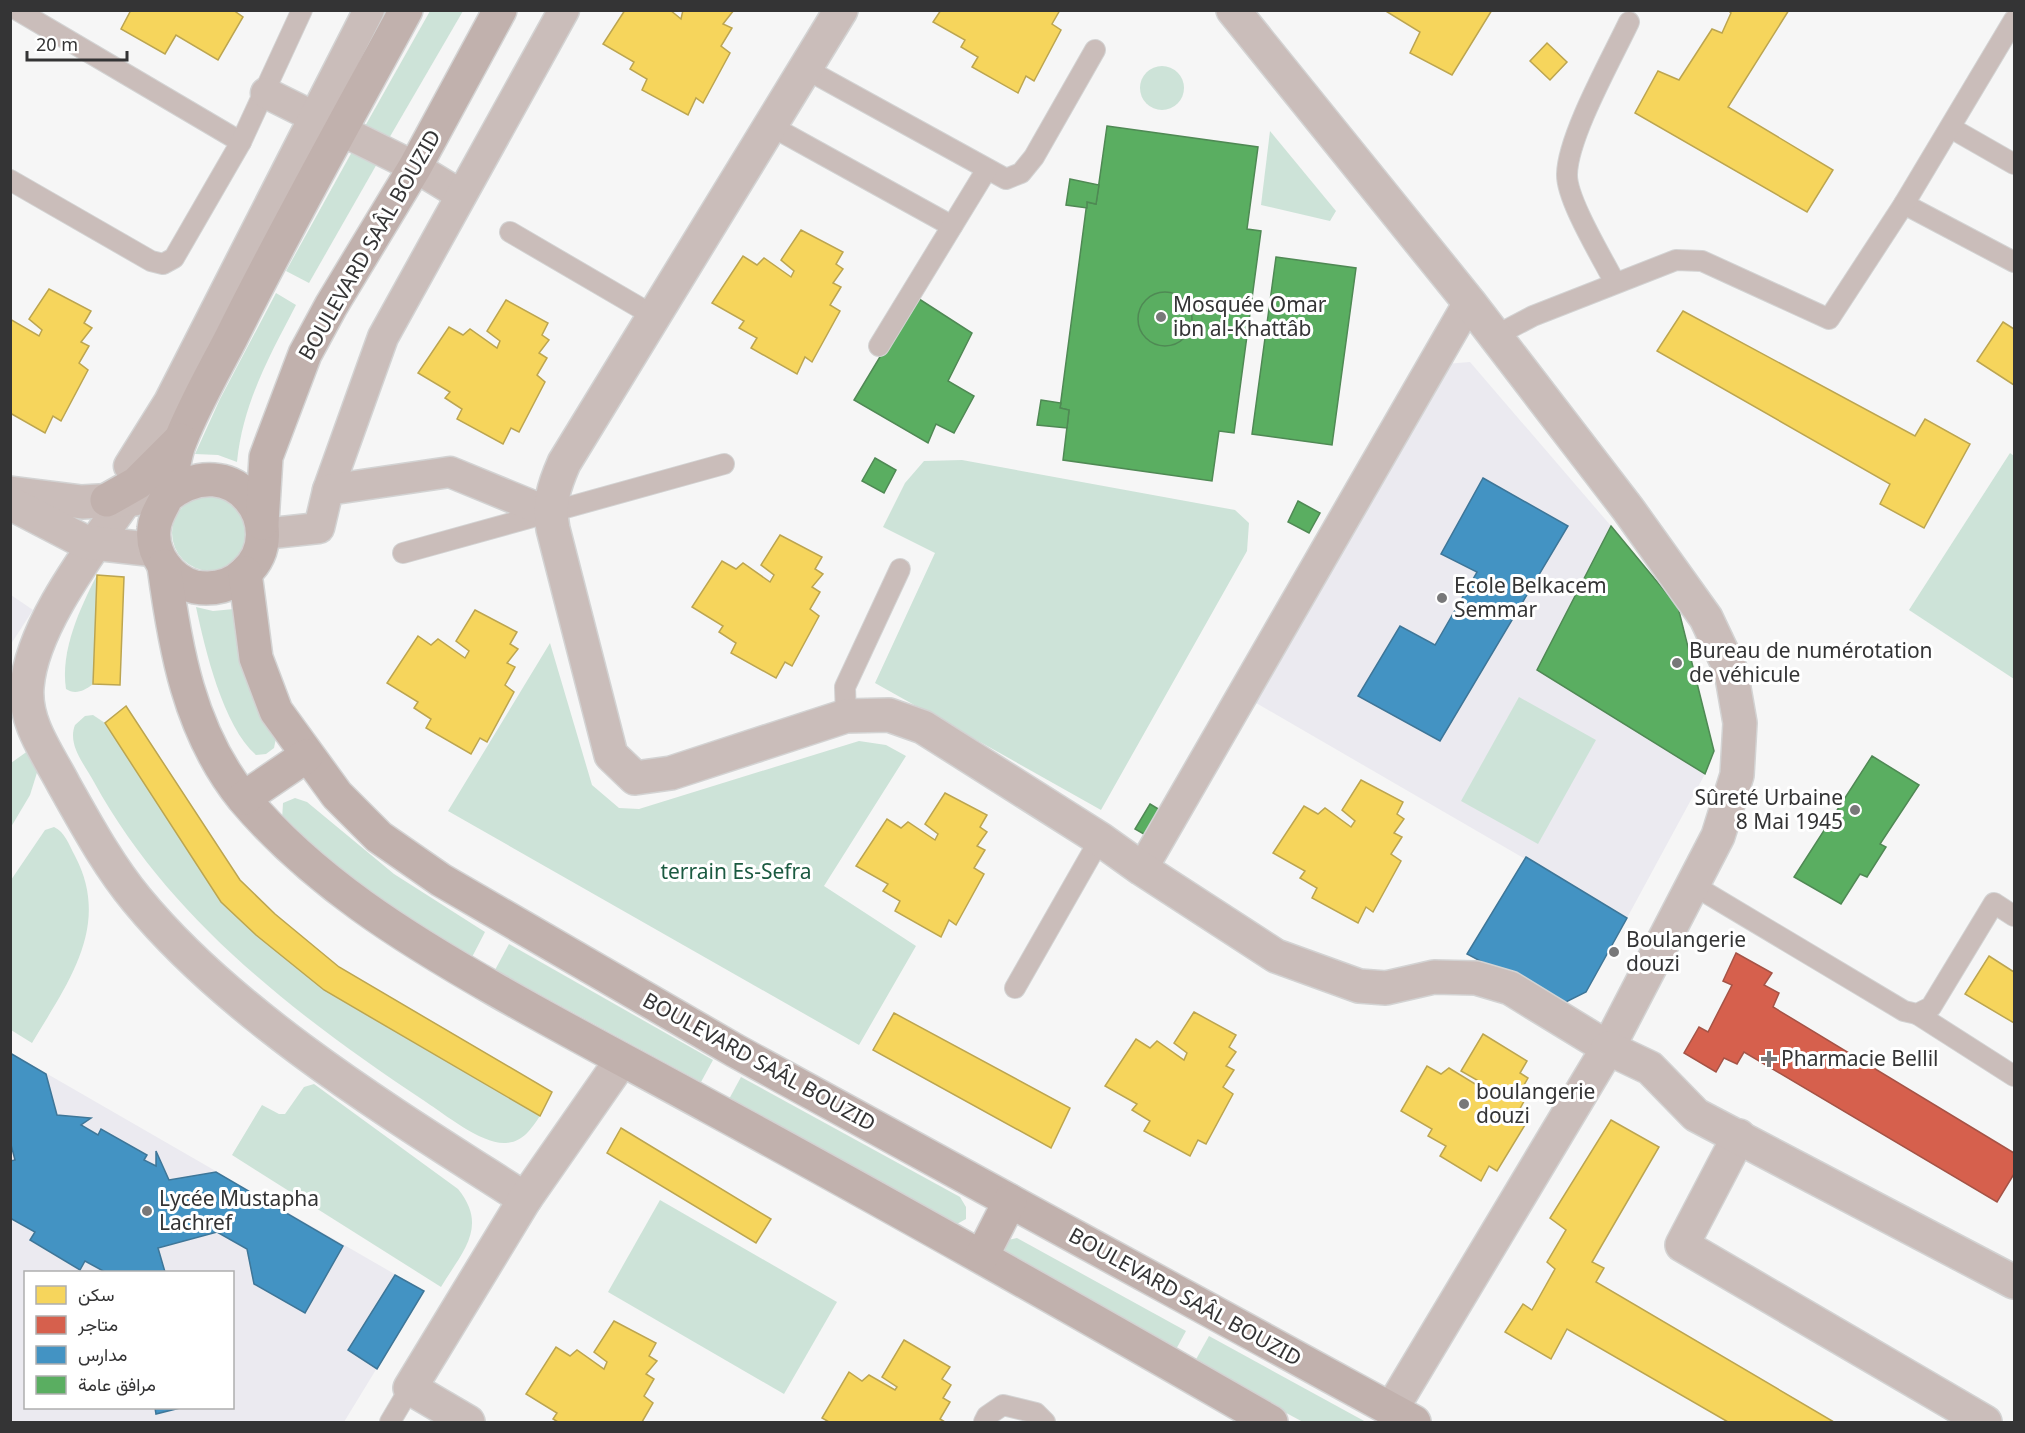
<svg xmlns="http://www.w3.org/2000/svg" width="2025" height="1433" font-family="'Noto Sans',Vazirmatn,sans-serif">
<style>
.built{fill:#ebeaf0;fill-rule:evenodd}
.green{fill:#cde3d8}
.homes{fill:#f6d55c;stroke:#bca550;stroke-width:1.5}
.shops{fill:#d6604d;stroke:#a55346;stroke-width:1.5}
.schools{fill:#4393c3;stroke:#3e7698;stroke-width:1.5}
.public{fill:#5aae61;stroke:#4f8954;stroke-width:1.5}
.lines{fill:none;stroke-linecap:round;stroke-linejoin:round}
.service-casing{stroke:#d3d3d3;stroke-width:22}
.pedestrian-casing{stroke:#d3d3d3;stroke-width:33}
.minor-casing{stroke:#d3d3d3;stroke-width:36}
.secondary-casing{stroke:#d3d3d3;stroke-width:36}
.service{stroke:#cabdba;stroke-width:20}
.pedestrian{stroke:#cabdba;stroke-width:30}
.minor{stroke:#cabdba;stroke-width:33}
.secondary{stroke:#c1b1ad;stroke-width:33}
.poi-dot{fill:#787879;stroke:#fff;stroke-width:2}
.labels{text-anchor:middle;stroke-width:6;stroke-linejoin:round;paint-order:stroke}
.street-label{font-size:21px;fill:#343435;stroke:#fff}
.poi-label{font-size:21px;fill:#343435;stroke:#fff;text-anchor:start}
.park-label{font-size:21px;fill:#1b5a41;stroke:#fff}
</style>
<rect width="100%" height="100%" fill="#f6f6f6"/>
<!-- built -->
<g class="built">
<path d="M1470 362 1611 526 1537 670 1705 774 1627 918 1251 700 1445 364Z"/>
<path d="M11 595 33 610 11 644Z"/>
<path d="M11 1053 424 1291 344 1422H11ZM26 1272H232V1408H26Z"/>
</g>
<!-- green -->
<g class="green">
<path d="M430 11H463L388 140 364 128Z"/>
<circle cx="1162" cy="88" r="22"/>
<path d="M1270 131 1336 211 1330 221 1261 205Z"/>
<path d="M353 150 378 162 309 283 286 271Z"/>
<path d="M276 293 296 305C269 357 243 403 237 462L218 455 195 454 220 399Z"/>
<path d="M2010 453 2014 456V679L1909 610Z"/>
<path d="M962 460 1235 510 1249 523 1247 551 1101 810 875 683 935 553 883 527 905 483 924 461Z"/>
<circle cx="210" cy="533" r="38"/>
<path d="M97 575 93 684C84 691 75 695 66 689 60 651 80 608 97 575Z"/>
<path d="M196 607 213 611 234 609 276 738 274 748 266 754 256 755C223 726 205 649 196 607Z"/>
<path d="M550 643 592 785 619 808 639 809 859 741 886 745 906 756 824 886 916 946 859 1045 448 811Z"/>
<path d="M1519 697 1596 740 1538 844 1461 801Z"/>
<path d="M93 715 105 723 221 902 256 935 324 990 540 1116C531 1129 523 1142 506 1143 483 1145 444 1114 426 1102 298 1017 169 919 94 782 85 765 67 745 75 725L85 716Z"/>
<path d="M32 748 40 763 30 795 11 827V763Z"/>
<path d="M295 798 307 802 394 874 485 932 471 959 373 900 282 820 283 803Z"/>
<path d="M54 827C65 832 69 845 75 856 112 926 67 984 32 1043L11 1030V880L45 830Z"/>
<path d="M509 944 713 1060 701 1082 495 970Z"/>
<path d="M741 1077 960 1197 966 1207V1219L957 1224 728 1101Z"/>
<path d="M314 1084 458 1189C489 1227 462 1252 441 1287L232 1155 262 1105 279 1114H285L304 1087Z"/>
<path d="M660 1200 837 1302 784 1394 608 1292Z"/>
<path d="M1017 1238 1186 1331 1174 1353 1001 1253 1008 1240Z"/>
<path d="M1209 1336 1366 1422H1303L1194 1363Z"/>
</g>
<!-- homes -->
<g class="homes">
<path d="M131 10H233L243 17 218 60 176 35 165 54 121 29Z"/>
<path d="M625 10H670L681 19 683 10H734L723 24 732 28 721 46 730 53 703 103 696 98 688 115 642 90 647 79 630 69 634 62 603 44Z"/>
<path d="M941 10H1060L1052 24 1061 30 1034 81 1026 76 1018 93 972 67 978 57 961 47 965 40 933 22Z"/>
<path d="M1384 10H1492L1452 75 1410 53 1420 32Z"/>
<path d="M1728 10H1789L1728 107 1833 170 1807 212 1635 113 1658 71 1679 80 1712 29 1722 33 1731 13Z"/>
<path d="M1547 43 1567 62 1550 80 1530 61Z"/>
<path d="M801 230 843 252 836 264 843 269 833 283 841 287 830 305 840 311 812 362 805 357 797 374 751 348 757 338 739 328 744 321 712 303 743 256 757 265 764 258 791 277 794 271 781 260Z"/>
<path d="M49 289 91 311 84 323 92 328 81 342 89 346 79 363 88 370 61 421 53 416 45 433 10 413V319L39 336 42 330 29 319Z"/>
<path d="M506 300 548 323 542 335 549 340 539 353 547 358 537 375 545 382 519 432 511 428 503 444 457 419 462 409 445 398 450 392 418 373 449 327 463 335 470 329 497 348 500 341 487 331Z"/>
<path d="M1683 311 1915 436 1925 419 1970 444 1924 528 1880 504 1890 484 1657 351Z"/>
<path d="M2003 322 2014 329V385L1977 361Z"/>
<path d="M780 535 822 557 815 569 823 574 812 587 820 592 810 609 819 616 792 666 785 662 776 678 731 653 736 643 719 632 723 626 692 607 722 561 736 569 743 563 770 582 774 575 761 565Z"/>
<path d="M97 575 124 577 120 685 93 684Z"/>
<path d="M1596 588 1642 613 1636 623 1673 643 1662 663 1689 677 1692 693V707L1679 736 1660 726 1657 731 1627 714 1633 703 1617 695 1633 664 1566 628 1585 593 1591 597Z"/>
<path d="M475 610 517 632 510 644 518 649 507 663 515 667 505 685 514 692 487 742 480 738 471 754 426 728 431 719 414 708 418 702 387 683 418 636 431 645 438 639 465 658 469 651 456 641Z"/>
<path d="M126 706 240 880 275 914 339 967 552 1092 540 1116 324 990 256 935 221 902 105 723Z"/>
<path d="M1361 780 1403 802 1397 814 1404 819 1394 833 1402 837 1391 854 1401 861 1373 912 1366 907 1358 923 1312 898 1317 888 1300 878 1305 871 1273 853 1304 806 1318 814 1325 808 1351 827 1355 821 1342 810Z"/>
<path d="M945 793 987 815 980 827 987 832 977 846 985 850 974 868 984 874 956 925 949 920 941 937 895 911 900 901 883 891 888 884 856 866 887 819 901 828 908 822 935 840 938 834 925 824Z"/>
<path d="M1989 956 2014 972V1023L1965 994Z"/>
<path d="M1194 1012 1236 1035 1229 1047 1236 1052 1226 1066 1234 1070 1223 1087 1233 1094 1206 1144 1198 1140 1190 1156 1144 1131 1150 1121 1132 1110 1137 1104 1105 1086 1136 1039 1150 1048 1157 1041 1184 1060 1187 1053 1174 1043Z"/>
<path d="M894 1013 1070 1108 1051 1148 873 1050Z"/>
<path d="M1483 1034 1527 1061 1520 1073 1528 1078 1520 1092 1527 1096 1517 1114 1528 1120 1497 1171 1489 1166 1481 1181 1440 1156 1446 1146 1428 1136 1432 1129 1401 1111 1427 1066 1441 1074 1449 1068 1475 1084 1477 1080 1461 1071Z"/>
<path d="M1611 1120 1659 1147 1592 1262 1604 1268 1596 1282 1834 1422H1728L1567 1329 1551 1359 1505 1332 1523 1304 1532 1310 1555 1269 1547 1262 1566 1230 1550 1218Z"/>
<path d="M621 1128 771 1219 756 1243 607 1153Z"/>
<path d="M614 1321 656 1343 649 1356 657 1361 646 1374 654 1379 644 1396 653 1403 642 1422H558L553 1419 557 1413 526 1394 556 1347 570 1356 577 1350 604 1369 607 1362 594 1352Z"/>
<path d="M904 1340 950 1367 942 1379 951 1385 943 1398 950 1402 940 1419 945 1422H829L822 1418 849 1372 862 1381 869 1375 895 1390 897 1387 882 1377Z"/>
</g>
<!-- shops -->
<path class="shops" d="M1736 953 1772 973 1764 985 1779 993 1773 1007 2014 1153V1174L1997 1202 1744 1052 1737 1064 1724 1058 1716 1072 1684 1053 1699 1027 1708 1032 1732 985 1723 981Z"/>
<!-- schools -->
<g class="schools">
<path d="M1483 478 1568 526 1440 741 1358 696 1400 626 1435 645 1477 572 1441 554Z"/>
<path d="M1526 857 1627 918 1586 992 1562 1004 1467 954Z"/>
<path d="M10 1053 46 1074 57 1115 91 1118 81 1125 98 1135 101 1129 147 1155 144 1160 156 1166V1151L169 1180 216 1172 343 1246 305 1313 254 1284 247 1249 217 1232 158 1248 165 1272H105L85 1261 80 1270 30 1240 35 1232 10 1218V1161L15 1160 10 1141Z"/>
<path d="M395 1275 424 1291 377 1369 348 1350Z"/>
<path d="M155 1408H180L156 1414Z"/>
</g>
<!-- public -->
<g class="public">
<path d="M1107 126 1258 147 1247 229 1261 231 1234 433 1219 431 1212 481 1063 460 1069 410 1060 408 1087 202 1096 204Z"/>
<path d="M1070 179 1099 185 1096 204 1087 202V208L1066 205Z"/>
<path d="M1276 257 1356 268 1332 445 1252 434Z"/>
<circle cx="1165" cy="319" r="27"/>
<path d="M916 297 972 333 948 381 974 396 954 433 936 424 928 443 854 400Z"/>
<path d="M1041 400 1061 403 1060 408 1069 410 1067 428 1037 425Z"/>
<path d="M875 458 896 470 884 493 862 481Z"/>
<path d="M1298 501 1320 513 1309 533 1288 522Z"/>
<path d="M1611 526 1678 607 1714 751 1705 774 1537 670Z"/>
<path d="M1872 756 1919 785 1880 844 1886 847 1867 877 1860 874 1841 904 1794 877Z"/>
<path d="M1150 804 1170 816 1156 841 1135 829Z"/>
</g>
<g class="lines">
<defs>
<g id="service">
<path d="M17 10 241 142"/>
<path d="M806 69 1006 179 1021 173 1034 157 1095 50"/>
<path d="M771 126 952 226"/>
<path d="M1951 128 2014 164"/>
<path d="M10 180 151 261 163 264 174 258 241 142 302 10"/>
<path d="M1904 204 2014 262"/>
<path d="M510 232 654 316"/>
<path d="M1615 283C1603 259 1566 199 1567 174 1568 136 1611 60 1629 22"/>
<path d="M1495 336 1533 316 1676 260 1702 261 1829 319 1904 204 2014 20"/>
<path d="M879 346 987 169"/>
<path d="M403 553 724 464"/>
<path d="M846 716 845 687 900 569"/>
<path d="M1693 885 1904 1011 1917 1014 1931 1007 1994 903 2014 916"/>
<path d="M1015 988 1100 839"/>
<path d="M1917 1014 2014 1076"/>
<path d="M390 1422 410 1388"/>
<path d="M984 1422 987 1416 1003 1405 1036 1413 1045 1422"/>
</g>
<g id="pedestrian">
<path d="M266 93 415 167 461 195"/>
<path d="M129 466 169 402 369 10"/>
<path d="M328 490 383 337 564 10"/>
<path d="M263 534 319 528 328 490 450 472 550 513"/>
<path d="M1142 869 1469 302"/>
</g>
<g id="minor">
<path d="M841 10 564 463C554 486 548 504 553 529L611 755 635 778 671 773 846 716 889 715 923 727 1100 839 1142 869 1276 956 1359 986 1386 988 1434 977 1476 978 1510 988 1608 1048 1718 836 1737 775 1740 723 1731 671 1706 618 1628 509 1469 302 1233 10"/>
<path d="M137 483C101 538 32 621 27 687 24 723 48 754 64 785 86 824 108 865 137 900 235 1019 396 1116 525 1199"/>
<path d="M10 493 82 502 135 499"/>
<path d="M10 503 85 542 156 550"/>
<path d="M1739 1136 1682 1245 1985 1422"/>
<path d="M1391 1410 1608 1048 1650 1068 1696 1115 2014 1282"/>
<path d="M468 1422 410 1388 525 1199 621 1061"/>
</g>
<g id="secondary">
<path d="M166 497C234 443 293 529 245 573 232 586 213 590 195 587 170 581 151 554 154 529 155 516 162 508 167 496 173 478 173 457 181 439 195 404 214 371 231 338 286 227 347 119 406 10"/>
<path d="M107 500 137 483 180 440"/>
<path d="M262 523 266 457 305 354 331 306 415 167 500 10"/>
<path d="M164 566C175 648 189 731 243 798 313 881 405 938 498 991 568 1031 639 1068 710 1107 898 1209 1085 1315 1271 1422"/>
<path d="M245 573 256 658 276 711 337 795 379 837 441 880 734 1050 1414 1422"/>
<path d="M244 798 306 756"/>
<path d="M982 1256 1010 1201"/>
</g>
</defs>
<!-- service casing -->
<use href="#service" class="service-casing"/>
<!-- pedestrian casing -->
<use href="#pedestrian" class="pedestrian-casing"/>
<!-- minor casing -->
<use href="#minor" class="minor-casing"/>
<!-- secondary casing -->
<use href="#secondary" class="secondary-casing"/>
<!-- service -->
<use href="#service" class="service"/>
<!-- pedestrian -->
<use href="#pedestrian" class="pedestrian"/>
<!-- minor -->
<use href="#minor" class="minor"/>
<!-- secondary -->
<use href="#secondary" class="secondary"/>
</g>
<!-- markers -->
<g class="poi-dot">
<circle cx="1161" cy="317" r="6"/>
<circle cx="1442" cy="598" r="6"/>
<circle cx="1677" cy="663" r="6"/>
<circle cx="1855" cy="810" r="6"/>
<circle cx="1614" cy="952" r="6"/>
<path d="M1766 1050h6v6h6v6h-6v6h-6v-6h-6v-6h6z"/>
<circle cx="1464" cy="1104" r="6"/>
<circle cx="147" cy="1211" r="6"/>
</g>
<g class="labels">
<!-- street labels -->
<g class="street-label">
<text transform="translate(370 245) rotate(-60)" y="7">BOULEVARD SAÂL BOUZID</text>
<text transform="translate(759 1062) rotate(29)" y="7">BOULEVARD SAÂL BOUZID</text>
<text transform="translate(1185 1297) rotate(29)" y="7">BOULEVARD SAÂL BOUZID</text>
</g>
<!-- poi labels -->
<g class="poi-label">
<text x="1173" y="312">Mosquée Omar<tspan x="1173" dy="24">ibn al-Khattâb</tspan></text>
<text x="1454" y="593">Ecole Belkacem<tspan x="1454" dy="24">Semmar</tspan></text>
<text x="1689" y="658">Bureau de numérotation<tspan x="1689" dy="24">de véhicule</tspan></text>
<text x="1843" y="805" text-anchor="end">Sûreté Urbaine<tspan x="1843" dy="24">8 Mai 1945</tspan></text>
<text x="1626" y="947">Boulangerie<tspan x="1626" dy="24">douzi</tspan></text>
<text x="1781" y="1066">Pharmacie Bellil</text>
<text x="1476" y="1099">boulangerie<tspan x="1476" dy="24">douzi</tspan></text>
<text x="159" y="1206">Lycée Mustapha<tspan x="159" dy="24">Lachref</tspan></text>
</g>
<!-- park labels -->
<g class="park-label">
<text x="736" y="879">terrain Es-Sefra</text>
</g>
</g>
<!-- border -->
<rect width="2025" height="1433" fill="none" stroke="#343435" stroke-width="24"/>
<!-- legend -->
<rect x="24" y="1271" width="210" height="138" fill="#ffffff" stroke="#aeaeae" stroke-width="1.5"/>
<rect x="36" y="1286" width="30" height="18" fill="#f6d55c" stroke="#aeaeae" stroke-width="1.5"/>
<text x="78" y="1301" font-size="18" fill="#343435">سكن</text>
<rect x="36" y="1316" width="30" height="18" fill="#d6604d" stroke="#aeaeae" stroke-width="1.5"/>
<text x="78" y="1331" font-size="18" fill="#343435">متاجر</text>
<rect x="36" y="1346" width="30" height="18" fill="#4393c3" stroke="#aeaeae" stroke-width="1.5"/>
<text x="78" y="1361" font-size="18" fill="#343435">مدارس</text>
<rect x="36" y="1376" width="30" height="18" fill="#5aae61" stroke="#aeaeae" stroke-width="1.5"/>
<text x="78" y="1391" font-size="18" fill="#343435">مرافق عامة</text>
<!-- scale -->
<path d="M27 51v9h100v-9" fill="none" stroke="#343435" stroke-width="3"/>
<text x="36" y="51" font-size="18" fill="#343435" stroke="#ffffff" stroke-width="4.5" paint-order="stroke">20 m</text>
</svg>
